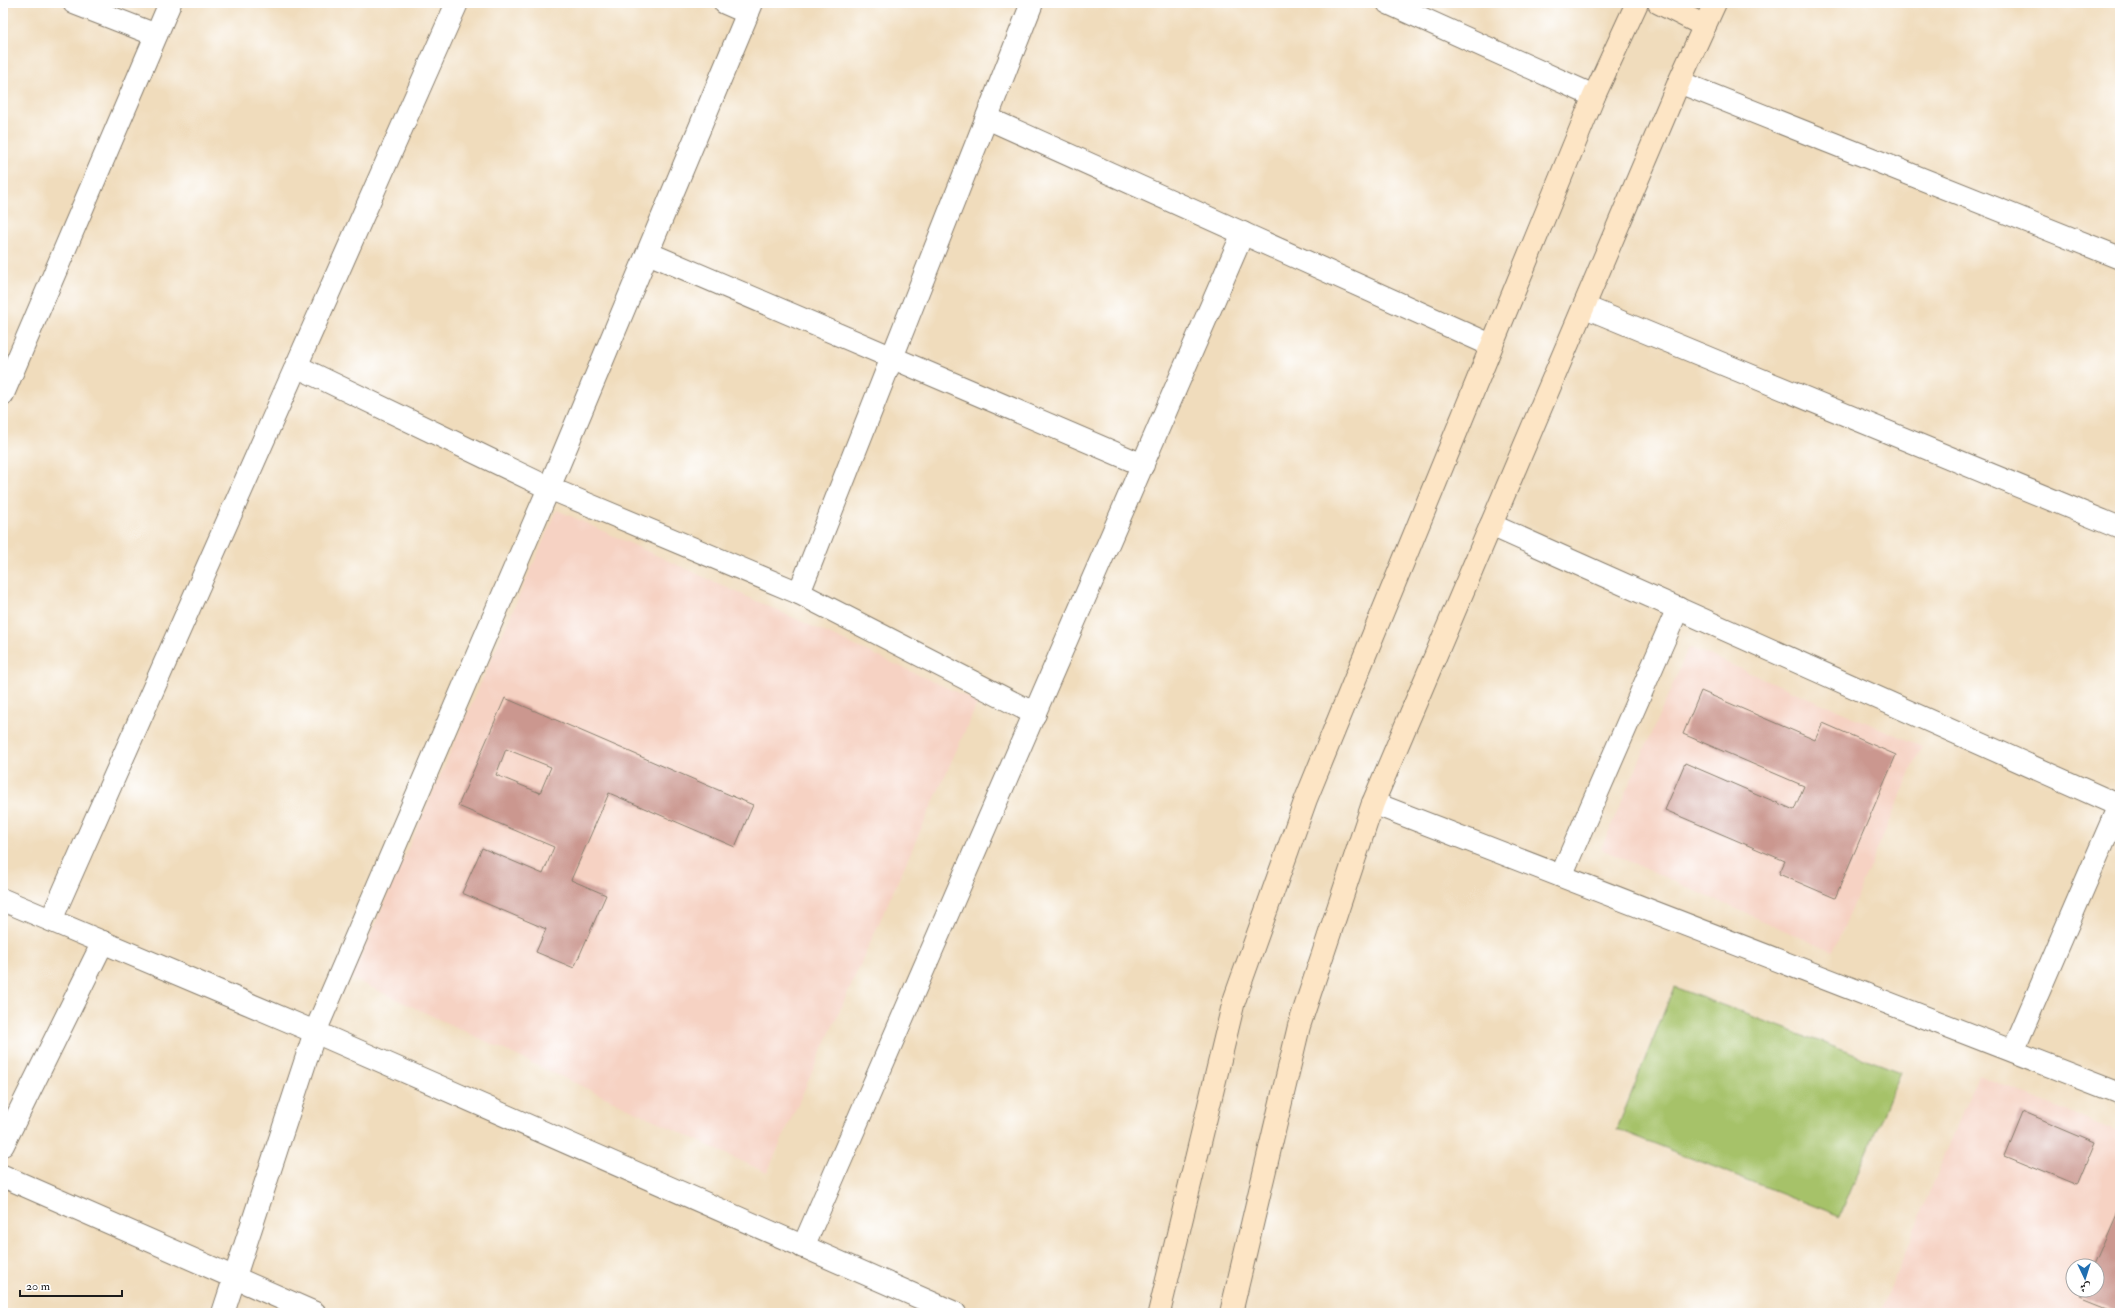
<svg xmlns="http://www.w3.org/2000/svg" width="2123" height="1316" font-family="'IM FELL Double Pica',Amiri,serif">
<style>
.built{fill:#f6d2c3;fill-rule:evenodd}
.green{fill:#a6c269;stroke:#616f42}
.building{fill:#cb978f;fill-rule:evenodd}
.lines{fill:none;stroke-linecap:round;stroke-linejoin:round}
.minor-casing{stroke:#867c6c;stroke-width:24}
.secondary-casing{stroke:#867c6c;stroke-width:24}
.minor{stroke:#fff;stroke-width:22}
.secondary{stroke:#fde5c5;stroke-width:22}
</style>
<rect width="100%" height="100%" fill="#fff"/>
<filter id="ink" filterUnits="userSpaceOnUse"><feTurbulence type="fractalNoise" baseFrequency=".025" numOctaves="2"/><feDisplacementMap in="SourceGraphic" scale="8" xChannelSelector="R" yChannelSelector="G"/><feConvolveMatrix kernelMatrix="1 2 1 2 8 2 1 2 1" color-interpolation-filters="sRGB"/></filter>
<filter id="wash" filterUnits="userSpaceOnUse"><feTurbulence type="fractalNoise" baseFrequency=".012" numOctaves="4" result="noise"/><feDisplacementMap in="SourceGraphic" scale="16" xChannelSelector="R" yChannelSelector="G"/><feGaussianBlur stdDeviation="0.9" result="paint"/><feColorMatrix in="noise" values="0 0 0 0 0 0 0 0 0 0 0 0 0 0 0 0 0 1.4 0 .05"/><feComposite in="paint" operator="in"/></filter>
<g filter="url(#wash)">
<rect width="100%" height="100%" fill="#f0dcbc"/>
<!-- built -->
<g class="built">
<path d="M557 510 978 702 767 1173 351 978Z"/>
<path d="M1689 647 1922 746 1833 952 1601 849Z"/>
<path d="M1978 1075 2120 1133V1313H1880ZM2073 1266H2097V1290H2073Z"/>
</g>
<!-- green -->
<path class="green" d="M1674 987 1901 1072 1840 1216 1617 1129Z"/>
<g id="blocks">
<!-- building -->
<g class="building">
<path d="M1701 691 1815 740 1823 723 1896 755 1835 898 1779 874 1785 861 1665 810 1685 763 1794 810 1804 786 1683 734Z"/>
<path d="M505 698 753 805 735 847 609 793 571 880 606 895 574 968 536 952 546 929 462 893 482 848 543 874 554 847 458 806ZM506 749 551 767 540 793 496 775Z"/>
<path d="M2022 1111 2095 1142 2077 1185 2004 1155Z"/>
<path d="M2120 1204V1312L2080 1296 2083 1290H2097V1266H2093Z"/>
</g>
</g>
</g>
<g filter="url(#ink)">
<use href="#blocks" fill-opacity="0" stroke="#867c6c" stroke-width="1"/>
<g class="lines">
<defs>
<g id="minor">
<path d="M74 3 156 35"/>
<path d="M725 3 748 13"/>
<path d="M1388 3 1594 96"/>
<path d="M1679 82 2120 258"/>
<path d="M987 118 1491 345"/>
<path d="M648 253 1143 465"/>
<path d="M1585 307 2120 528"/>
<path d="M296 366 549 488 799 593 1035 714"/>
<path d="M3 394 170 3"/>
<path d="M1491 525 2120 806"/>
<path d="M799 593 1032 3"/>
<path d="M1373 803 2120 1093"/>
<path d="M1561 876 1678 608"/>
<path d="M3 900 315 1032 955 1313"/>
<path d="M51 920 457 3"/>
<path d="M2013 1051 2120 803"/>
<path d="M3 1145 103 942"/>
<path d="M3 1176 315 1313"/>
<path d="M803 1247 1243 233"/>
<path d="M223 1313 315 1032 549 488 752 3"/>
</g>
<g id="secondary">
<path d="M1659 3 1705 26"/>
<path d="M1159 1313 1234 1001 1306 799 1594 96 1637 3"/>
<path d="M1231 1313 1299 1026 1373 803 1679 82 1715 3"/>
</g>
</defs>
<!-- minor casing -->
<use href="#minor" class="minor-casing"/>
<!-- secondary casing -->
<use href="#secondary" class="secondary-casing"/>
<!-- minor -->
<use href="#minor" class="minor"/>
<!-- secondary -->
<use href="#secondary" class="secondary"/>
</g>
</g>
<!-- margin -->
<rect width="2123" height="1316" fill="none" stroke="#fff" stroke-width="16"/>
<!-- north arrow -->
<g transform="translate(2085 1278) rotate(176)"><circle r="19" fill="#ffffff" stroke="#a4a4a4"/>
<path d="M0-3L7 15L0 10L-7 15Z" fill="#1f6fb2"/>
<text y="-6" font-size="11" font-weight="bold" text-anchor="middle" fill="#1c1c1c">ش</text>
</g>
<!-- scale -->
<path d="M20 1290v6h102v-6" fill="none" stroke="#1c1c1c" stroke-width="2"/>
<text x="26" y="1290" font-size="12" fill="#1c1c1c" stroke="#ffffff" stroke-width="3" paint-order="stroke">20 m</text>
</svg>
